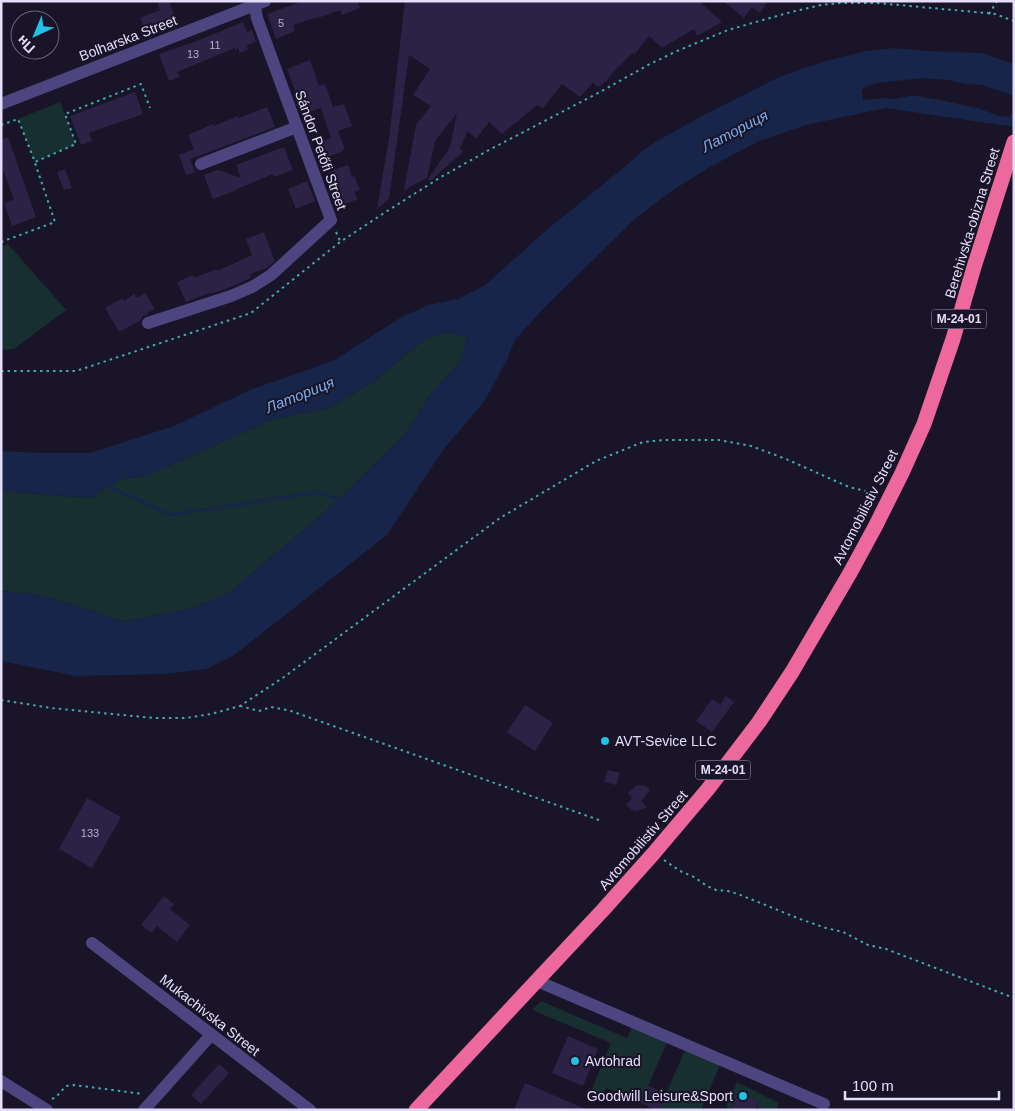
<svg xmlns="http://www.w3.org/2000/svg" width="1015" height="1111" font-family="Arial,sans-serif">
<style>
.green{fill:#172f31}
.water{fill:#162549}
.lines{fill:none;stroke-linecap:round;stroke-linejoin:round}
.stream{stroke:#162549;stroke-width:3}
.building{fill:#2c2246}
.path{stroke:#40aaad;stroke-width:2;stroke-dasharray:2.5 4;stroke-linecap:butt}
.minor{stroke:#4c4580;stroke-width:12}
.highway{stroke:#ec689d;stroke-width:15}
.poi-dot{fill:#22c0e3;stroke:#191427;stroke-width:2}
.labels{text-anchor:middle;stroke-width:4;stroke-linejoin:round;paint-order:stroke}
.number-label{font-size:11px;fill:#b6afce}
.shield{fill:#191427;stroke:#a7a1bb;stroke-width:1}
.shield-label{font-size:12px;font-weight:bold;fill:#e4defb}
.street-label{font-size:14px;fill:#e4defb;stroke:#191427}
.poi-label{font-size:14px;fill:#e4defb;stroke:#191427;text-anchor:start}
.water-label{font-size:15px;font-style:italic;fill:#79aeee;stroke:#191427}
</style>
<rect width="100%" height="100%" fill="#191427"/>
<!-- green -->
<g class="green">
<path d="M60 102 76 144 35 162 18 119Z"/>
<path d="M8 244 66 310 14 349 1 350V247Z"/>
<path d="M449 332 468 338 459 363 430 395 406 434 322 515 230 592 194 608 122 622 91 610 33 594 1 591V491L91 498 120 479 146 476 273 419 328 408 370 384 425 339Z"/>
<path d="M541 1001 627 1038 632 1027 667 1042 641 1103 606 1088 603 1094 592 1089 611 1043 532 1010Z"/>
<path d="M685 1050 720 1065 701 1110H659Z"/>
<path d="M737 1082 779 1103 776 1110H760V1108L757 1107 759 1101 739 1092 731 1109 726 1107Z"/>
</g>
<!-- water -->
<path class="water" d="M894 48 927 51 982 53 1014 64V96L983 85 967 84 948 80 922 78 878 83 867 86 862 90 863 100 884 98 892 99 910 96H917L945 101 977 108 1000 116 1010 117 1014 108V127L886 108 806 125 757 142 710 167 670 192 636 218 545 307 515 340 506 362 484 402 443 450 387 535 233 656 206 669 165 674 76 676 1 661V591L33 594 91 610 122 622 194 608 230 592 322 515 406 434 430 395 459 363 468 338 449 332 425 339 370 384 328 408 273 419 146 476 120 479 91 498 1 491V451L43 453H90L174 426 250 390 333 361 400 318 428 305 458 299 484 286 549 228 628 164 642 151 657 141 702 116 779 77 822 62 866 51Z"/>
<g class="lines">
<!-- stream -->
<path class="stream" d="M107 485 169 515 319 492 341 500"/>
</g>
<!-- building -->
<g class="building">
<path d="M157 1H169L175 17 145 30 140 18 160 10Z"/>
<path d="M303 1H360L358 3 360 8 342 15 340 10 318 18V17L293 25 295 31 276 39 267 14Z"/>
<path d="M405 1H699L722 22 697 36 694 29 662 48 649 36 634 55 632 53 607 79 608 80 598 87 593 82 580 97 562 84 543 108 537 105 502 134 489 122 476 139 468 131 460 148 463 152 430 181 428 179 450 147 457 113 435 141 427 178 404 190 416 125 431 106 413 95 430 69 409 55 389 199 377 209 389 138Z"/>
<path d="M723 1H768L760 13 752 7 744 18Z"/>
<path d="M243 22 247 32 252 30 256 42 247 45 248 50 240 53 238 48 235 50V48L177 72 180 77 169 81 159 54 197 41Z"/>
<path d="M310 60 319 86 325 84 333 107 344 104 352 126 338 131 345 149 343 150V151L325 158 319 142 331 138 321 108 304 114 287 69Z"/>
<path d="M135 92 143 114 89 133 92 141 81 145 70 116Z"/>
<path d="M267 107 275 127 190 159 195 172 186 175 179 155 194 149 188 135 213 124 214 126 238 116 239 118Z"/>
<path d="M8 137 36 217 12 226 4 203 14 199 1 165V140Z"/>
<path d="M284 147 293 170 274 177 273 174 237 189V190L213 199 204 175 218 170 241 178 236 165Z"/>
<path d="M348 165 352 177 354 176 360 190 354 192 358 199 338 207 335 200 337 199 333 189 334 188 329 172Z"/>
<path d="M65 169 72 188 64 190 57 172Z"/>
<path d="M307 181 315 201 296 209 288 189Z"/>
<path d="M264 232 275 261 267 268 250 274 251 278 228 288 210 294 209 293 186 302 177 282 193 275 194 278 217 269V271L252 255 246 239Z"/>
<path d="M145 293 155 309 147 313 148 314 142 317 141 320 119 332 105 308 123 298 124 301 134 294 137 298Z"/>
<path d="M726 696 734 702 712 732 696 721 712 699 720 705Z"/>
<path d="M525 705 553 723 535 751 507 732Z"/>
<path d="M608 770 620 773 616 785 604 782Z"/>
<path d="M637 785 646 786 650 790 641 801 647 807 637 811 632 810 626 805 632 798 628 793Z"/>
<path d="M87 798 121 817 92 868 59 849Z"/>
<path d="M164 896 174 904 170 909 190 925 177 942 157 926 152 933 141 925Z"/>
<path d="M568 1036 598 1049 583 1086 552 1073Z"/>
<path d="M219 1064 229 1073 201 1104 191 1095Z"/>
<path d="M525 1083 588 1110H514Z"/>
<path d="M648 1086 666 1093 659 1110H656L641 1103Z"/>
<path d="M739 1092 759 1101 755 1110H731Z"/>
</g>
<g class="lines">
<!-- path -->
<g class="path">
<path d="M989 14 997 1"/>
<path d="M1 125 18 119 35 162 76 144 65 114 141 84 150 108"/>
<path d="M336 232 340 241"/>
<path d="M1 242 55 222 35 163"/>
<path d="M1 371H76L251 313 340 242 381 215 441 177 489 150 600 92 650 64 677 51 728 30 791 12 821 5 840 3H877L986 13 995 14 1014 21"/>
<path d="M1 700 51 708 154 718H186L211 714 240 706 284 677 500 518 596 461 643 442 665 440H719L751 446 786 459 849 487 878 494"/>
<path d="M240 706 259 711 271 707 291 711 599 820"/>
<path d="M664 860 680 871 694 877 707 886 716 890 728 891 738 894 800 919 826 928 843 932 868 945 886 949 1014 998"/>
<path d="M52 1099 56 1097 66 1086 74 1085 143 1094"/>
</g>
<!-- minor -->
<g class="minor">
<path d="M1 104 265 1"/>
<path d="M201 164 297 127"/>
<path d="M148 323 231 296 252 287 271 275 331 220 257 18 254 1"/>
<path d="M92 943 310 1110"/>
<path d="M537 981 824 1104"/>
<path d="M1 1081 47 1110"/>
<path d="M144 1110 211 1035"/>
</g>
<!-- highway -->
<path class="highway" d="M416 1110 603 910 653 854 708 789 759 722 792 672 850 573 875 527 902 473 924 424 953 339 974 267 1014 142"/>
</g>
<!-- markers -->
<g class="poi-dot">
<circle cx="605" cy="741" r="5"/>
<circle cx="575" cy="1061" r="5"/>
<circle cx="743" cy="1096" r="5"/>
</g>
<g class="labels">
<!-- number labels -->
<g class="number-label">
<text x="281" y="27">5</text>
<text x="215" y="49">11</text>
<text x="193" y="58">13</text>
<text x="90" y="837">133</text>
</g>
<!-- shield labels -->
<g class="shield">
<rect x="931.5" y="309.5" width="55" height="19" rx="4"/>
<rect x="695.5" y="760.5" width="55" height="19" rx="4"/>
</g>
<g class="shield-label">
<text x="959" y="323">М-24-01</text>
<text x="723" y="774">М-24-01</text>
</g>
<!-- street labels -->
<g class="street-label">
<text transform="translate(128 38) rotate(-21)" y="5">Bolharska Street</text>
<text transform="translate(321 150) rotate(70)" y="5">Sándor Petőfi Street</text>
<text transform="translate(972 223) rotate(-73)" y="5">Berehivska-obizna Street</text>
<text transform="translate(865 507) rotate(-63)" y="5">Avtomobilistiv Street</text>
<text transform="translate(643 840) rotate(-49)" y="5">Avtomobilistiv Street</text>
<text transform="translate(210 1015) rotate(38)" y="5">Mukachivska Street</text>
</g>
<!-- poi labels -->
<g class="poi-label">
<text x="615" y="746">AVT-Sevice LLC</text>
<text x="585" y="1066">Avtohrad</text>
<text x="733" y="1101" text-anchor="end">Goodwill Leisure&amp;Sport</text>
</g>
<!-- water labels -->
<g class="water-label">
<text transform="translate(735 131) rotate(-28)" y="5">Латориця</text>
<text transform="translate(300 395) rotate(-22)" y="5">Латориця</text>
</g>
</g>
<!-- border -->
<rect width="1015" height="1111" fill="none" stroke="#e4defb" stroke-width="5"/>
<!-- north arrow -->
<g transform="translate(35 35) rotate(224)"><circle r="24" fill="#191427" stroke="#6a657c"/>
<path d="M0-4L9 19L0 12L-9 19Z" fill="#22c0e3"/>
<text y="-8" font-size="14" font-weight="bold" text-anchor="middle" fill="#e4defb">Пн</text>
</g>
<!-- scale -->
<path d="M845 1091v8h154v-8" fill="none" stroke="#e4defb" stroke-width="2.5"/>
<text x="852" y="1091" font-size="15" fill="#e4defb" stroke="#191427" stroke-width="4" paint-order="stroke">100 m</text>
</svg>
